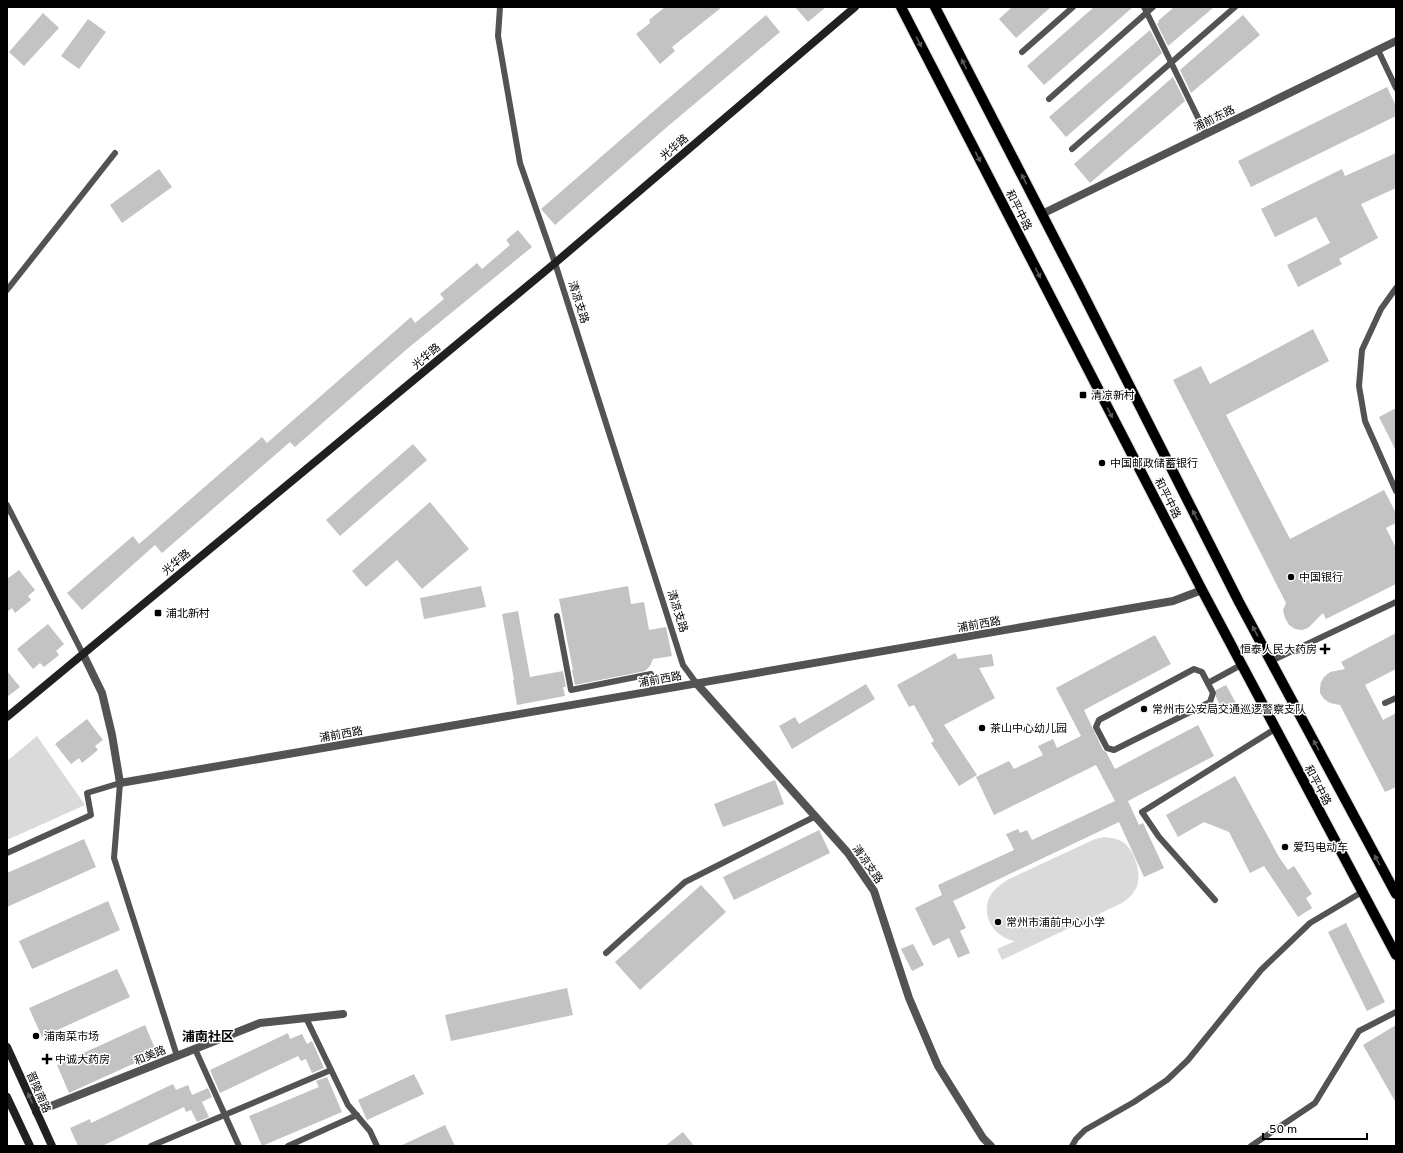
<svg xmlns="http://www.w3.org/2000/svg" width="1403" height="1153" font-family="Overpass,'Noto Sans SC',sans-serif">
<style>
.green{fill:#dadada}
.building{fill:#c3c3c3}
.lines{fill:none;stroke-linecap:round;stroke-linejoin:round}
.primary-casing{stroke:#dbdbdb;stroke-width:12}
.lane{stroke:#535353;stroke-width:6}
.street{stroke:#535353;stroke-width:8}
.secondary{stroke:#202020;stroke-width:8}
.primary{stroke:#000;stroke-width:10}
.oneway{fill:#595959}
.oneway2{fill:#636363}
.poi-dot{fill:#000;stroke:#fff;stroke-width:1.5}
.labels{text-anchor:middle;stroke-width:3;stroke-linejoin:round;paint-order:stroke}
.street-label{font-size:11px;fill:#000;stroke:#fff}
.poi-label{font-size:11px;fill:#000;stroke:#fff;text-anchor:start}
.quarter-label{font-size:13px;font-weight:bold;fill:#000;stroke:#fff}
</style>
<rect width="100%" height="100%" fill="#fff"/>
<!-- green -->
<g class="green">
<path d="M37 736 85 805 7 840V761Z"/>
<path d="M1105 837C1110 838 1116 838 1121 841 1134 847 1144 877 1135 890 1132 896 1127 899 1122 903L1002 960 997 949 1015 941C996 938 981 918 989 898 993 890 1000 885 1007 880L1095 839Z"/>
</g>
<!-- building -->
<g class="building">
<path d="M665 7H722L672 47 675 51 660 64 636 34 650 23 649 20Z"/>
<path d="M795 7H826L808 22Z"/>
<path d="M1012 7H1051L1016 38 999 19Z"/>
<path d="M1094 7H1133L1044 85 1027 66Z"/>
<path d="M1174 7H1214L1168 46 1157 24 1159 22 1158 21Z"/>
<path d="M43 13 59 28 24 66 9 52Z"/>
<path d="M766 15 780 32 667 127 555 225 541 209 663 103Z"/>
<path d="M1243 15 1260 35 1191 93 1180 70Z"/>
<path d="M88 19 106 32 79 69 61 56Z"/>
<path d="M1150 30 1162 53 1066 137 1049 117Z"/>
<path d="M1173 77 1185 101 1090 183 1074 164Z"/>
<path d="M1387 87 1396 106V116L1251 187 1238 161Z"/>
<path d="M1396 153V188L1361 204 1378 238 1339 259 1342 264 1298 287 1287 265 1330 243 1316 217 1275 237 1261 209 1342 169 1345 176Z"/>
<path d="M159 169 172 187 122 223 110 205Z"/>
<path d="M518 230 532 247 407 349 295 447 290 442 162 553 155 545 82 610 67 593 133 536 139 544 262 437 267 443 411 317 415 323 444 299 440 294 477 263 482 269 510 245 506 240Z"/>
<path d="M1313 329 1329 361 1226 415 1290 539 1384 490 1396 513V523L1386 528 1396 548V584L1326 619 1323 613 1308 628 1302 630 1295 629 1289 625 1285 618 1283 610 1286 603 1173 380 1201 366 1210 384Z"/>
<path d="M1396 408V451L1379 417Z"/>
<path d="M413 444 427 460 340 536 326 520Z"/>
<path d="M430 502 469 549 422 589 397 560 366 587 352 571Z"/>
<path d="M19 570 35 590 28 596 31 600 15 613 12 608 7 612V579Z"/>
<path d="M481 586 486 607 424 619 420 598Z"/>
<path d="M628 586 631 604 644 602 649 630 666 627 672 656 653 659 650 666 645 671 575 685 572 670H573L559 599Z"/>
<path d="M518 611 530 677 563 671 566 687H563L565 696 517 705 513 680H514L502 614Z"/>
<path d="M48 624 64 644 56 651 59 655 44 667 40 663 33 669 17 649Z"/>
<path d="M1396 633V669L1365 685 1383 720 1396 713V787L1385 792 1340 705 1330 703 1324 699 1320 693V688L1321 682 1324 677 1330 672 1345 669 1341 662Z"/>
<path d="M1155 635 1171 664 1084 710 1103 750 1106 752 1115 769 1198 725 1214 756 1128 801 1139 825 1143 823 1164 868 1144 877 1119 822 953 901 966 928 960 931 970 953 958 958 949 938 933 946 915 908 942 895 938 885 1014 850 1006 834 1018 829 1020 833 1027 830 1032 840 1115 801 1096 765 994 815 976 777 1009 761 1014 769 1043 755 1038 746 1053 739 1057 748 1081 736 1056 688Z"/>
<path d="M955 653 958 659 992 654 994 666 979 668 995 698 944 725 977 775 959 786 931 743 934 741 914 705 909 707 897 685Z"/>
<path d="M7 671 20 687 7 697Z"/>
<path d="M866 684 875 699 792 749 779 726 795 717 799 724Z"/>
<path d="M1226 685 1237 705 1224 712 1216 697V690Z"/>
<path d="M87 719 103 740 95 746 98 750 82 763 79 758 71 764 55 744Z"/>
<path d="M1235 776 1279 857 1288 870 1294 866 1312 894 1306 898 1312 908 1298 917 1264 866 1250 873 1229 832 1204 822 1178 837 1166 815Z"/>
<path d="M775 780 784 804 723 827 714 804Z"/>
<path d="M819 830 830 853 734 900 723 877Z"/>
<path d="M84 839 96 867 7 907V873Z"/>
<path d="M701 885 726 912 640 990 615 962Z"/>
<path d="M108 901 120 930 32 969 19 941Z"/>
<path d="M1346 923 1385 1002 1367 1011 1328 932Z"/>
<path d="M913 944 924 965 912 971 901 949Z"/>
<path d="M117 969 130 997 42 1037 29 1008Z"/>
<path d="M567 988 573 1015 451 1041 445 1015Z"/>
<path d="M145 1025 157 1053 69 1093 57 1065Z"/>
<path d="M1396 1025V1103L1363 1045Z"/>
<path d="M288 1033 290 1039 302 1034 307 1044 312 1041 324 1068 312 1073 306 1059 301 1061 298 1056 220 1093 210 1070Z"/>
<path d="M414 1074 424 1094 367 1120 358 1100Z"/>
<path d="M327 1077 342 1112 262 1146 249 1116 319 1087 316 1081Z"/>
<path d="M173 1084 176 1090 188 1085 192 1095 208 1088 212 1097 202 1102 209 1117 197 1122 191 1110 186 1112 184 1107 102 1146H78L70 1128 90 1119 91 1123Z"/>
<path d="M445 1125 455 1146H400Z"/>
<path d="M683 1132 694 1146H665Z"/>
</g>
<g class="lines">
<defs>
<g id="primary">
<path d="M901 7 1202 590 1396 955"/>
<path d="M935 7 1079 286 1239 602 1396 894"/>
</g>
</defs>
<!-- primary casing -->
<use href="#primary" class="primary-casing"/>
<!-- lane -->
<g class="lane">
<path d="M500 7 498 36 520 163 555 263 683 665 697 684"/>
<path d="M1144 7 1206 134"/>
<path d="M1378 50 1396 88"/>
<path d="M1022 52 1073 7"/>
<path d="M1049 99 1153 7"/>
<path d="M1072 149 1235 7"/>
<path d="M1396 288 1381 309 1362 350 1359 386 1365 421 1396 491"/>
<path d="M7 290 115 153"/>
<path d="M7 505 83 654"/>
<path d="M557 616 571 690 651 674 653 691"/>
<path d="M1271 661 1396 602"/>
<path d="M1194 669 1202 672 1213 693 1210 702 1114 750 1107 748 1096 727 1099 720Z"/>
<path d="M1208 683 1241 665"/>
<path d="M1385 703 1396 698"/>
<path d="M7 853 91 815 87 793 120 783 114 858 177 1056"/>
<path d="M1215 900 1159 837 1142 812 1275 729"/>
<path d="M606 953 685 882 816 816"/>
<path d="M306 1018 348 1105 370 1131 377 1146"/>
<path d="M195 1049 239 1146"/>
<path d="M151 1146 331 1070"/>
<path d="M288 1146 357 1115"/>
<path d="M1072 1146 1076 1139 1085 1130 1134 1102 1167 1080 1188 1060 1261 970 1310 923 1362 892"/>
<path d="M1251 1146 1315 1103 1359 1031 1396 1012"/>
</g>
<!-- street -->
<g class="street">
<path d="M1042 214 1396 41"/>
<path d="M83 654 102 693 112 735 120 783 1173 601 1202 590"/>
<path d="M697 684 848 853 874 891 909 998 938 1066 983 1138 991 1146"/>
<path d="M36 1112 260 1023 343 1014"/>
</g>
<!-- secondary -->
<g class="secondary">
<path d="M7 717 555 263 855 7"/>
<path d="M7 1047 52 1146"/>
<path d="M7 1097 30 1146"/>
</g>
<!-- primary -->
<use href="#primary" class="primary"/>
</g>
<!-- one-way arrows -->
<defs><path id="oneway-solid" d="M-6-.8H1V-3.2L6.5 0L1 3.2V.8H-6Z"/></defs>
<g class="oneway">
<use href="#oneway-solid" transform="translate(919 42) rotate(63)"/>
<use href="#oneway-solid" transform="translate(964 64) rotate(-117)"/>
<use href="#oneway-solid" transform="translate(978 157) rotate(63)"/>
<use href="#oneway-solid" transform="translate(1024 179) rotate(-117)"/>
<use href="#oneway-solid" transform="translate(1038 273) rotate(63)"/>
<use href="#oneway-solid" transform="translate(1110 413) rotate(63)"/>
<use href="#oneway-solid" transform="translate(1195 515) rotate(-117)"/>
<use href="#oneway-solid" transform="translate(1255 631) rotate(-118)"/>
<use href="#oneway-solid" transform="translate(1316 745) rotate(-118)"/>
<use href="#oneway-solid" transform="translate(1377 860) rotate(-118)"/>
</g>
<use class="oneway2" href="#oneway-solid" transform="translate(30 1098) rotate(-114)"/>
<!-- markers -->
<g class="poi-dot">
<rect x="1079" y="391" width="8" height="8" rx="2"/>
<circle cx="1102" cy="463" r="4"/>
<circle cx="1291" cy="577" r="4"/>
<rect x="154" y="609" width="8" height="8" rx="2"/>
<path d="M1323 643h4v4h4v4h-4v4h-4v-4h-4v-4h4z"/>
<circle cx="1144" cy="709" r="4"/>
<circle cx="982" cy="728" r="4"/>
<circle cx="1285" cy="847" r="4"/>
<circle cx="998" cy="922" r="4"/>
<circle cx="36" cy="1036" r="4"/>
<path d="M45 1053h4v4h4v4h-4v4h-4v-4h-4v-4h4z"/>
</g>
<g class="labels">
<!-- street labels -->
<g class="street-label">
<text transform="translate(1214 118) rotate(-26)" y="4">浦前东路</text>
<text transform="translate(674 147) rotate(-41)" y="4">光华路</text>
<text transform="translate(1019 210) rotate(63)" y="4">和平中路</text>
<text transform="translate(579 302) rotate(72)" y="4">清凉支路</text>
<text transform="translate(426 356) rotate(-40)" y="4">光华路</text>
<text transform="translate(1168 498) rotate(63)" y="4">和平中路</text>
<text transform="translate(176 562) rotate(-40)" y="4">光华路</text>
<text transform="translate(678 611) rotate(72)" y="4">清凉支路</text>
<text transform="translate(979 624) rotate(-10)" y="4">浦前西路</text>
<text transform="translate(660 679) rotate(-10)" y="4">浦前西路</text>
<text transform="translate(341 734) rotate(-10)" y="4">浦前西路</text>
<text transform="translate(1318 785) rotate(62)" y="4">和平中路</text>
<text transform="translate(868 864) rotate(55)" y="4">清凉支路</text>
<text transform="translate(150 1055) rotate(-22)" y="4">和美路</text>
<text transform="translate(39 1092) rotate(66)" y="4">晋陵南路</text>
</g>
<!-- poi labels -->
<g class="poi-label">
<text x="1091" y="399">清凉新村</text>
<text x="1110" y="467">中国邮政储蓄银行</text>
<text x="1299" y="581">中国银行</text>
<text x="166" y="617">浦北新村</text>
<text x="1317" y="653" text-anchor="end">恒泰人民大药房</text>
<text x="1152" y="713">常州市公安局交通巡逻警察支队</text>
<text x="990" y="732">茶山中心幼儿园</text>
<text x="1293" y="851">爱玛电动车</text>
<text x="1006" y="926">常州市浦前中心小学</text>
<text x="44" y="1040">浦南菜市场</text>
<text x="55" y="1063">中诚大药房</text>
</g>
<!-- quarter labels -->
<g class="quarter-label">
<text x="208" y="1041">浦南社区</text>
</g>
</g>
<!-- border -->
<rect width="1403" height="1153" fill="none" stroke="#000000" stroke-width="16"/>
<!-- scale -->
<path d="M1263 1133v6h104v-6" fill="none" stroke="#000000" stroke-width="2"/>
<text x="1269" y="1133" font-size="12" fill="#000000" stroke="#ffffff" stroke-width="3" paint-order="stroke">50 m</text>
</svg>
